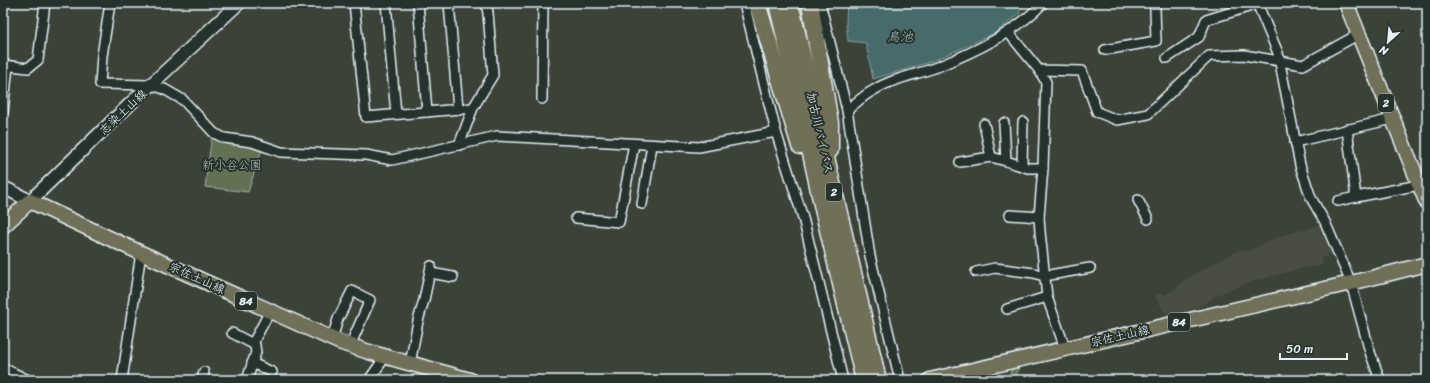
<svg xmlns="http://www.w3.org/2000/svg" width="1430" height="383" font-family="Sriracha,'Klee One',sans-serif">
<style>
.built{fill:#4a4e42}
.green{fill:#627052;stroke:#a5b0a5}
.water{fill:#466a6b;stroke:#87a0a3}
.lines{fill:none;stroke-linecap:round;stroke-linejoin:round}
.minor-casing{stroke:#e8f1f8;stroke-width:12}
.secondary-casing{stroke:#e8f1f8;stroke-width:15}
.primary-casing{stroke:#e8f1f8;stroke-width:17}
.trunk-casing{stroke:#e8f1f8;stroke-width:17}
.motorway-casing{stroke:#e8f1f8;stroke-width:19}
.minor{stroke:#26332d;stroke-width:9}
.secondary{stroke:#26332d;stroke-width:12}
.primary{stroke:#706f59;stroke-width:14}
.trunk{stroke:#706f59;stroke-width:14}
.motorway{stroke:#706f59;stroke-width:16}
.labels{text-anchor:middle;stroke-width:4;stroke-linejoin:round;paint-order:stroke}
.shield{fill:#26332d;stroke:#aeb8bb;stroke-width:1}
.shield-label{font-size:11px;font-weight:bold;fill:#e8f1f8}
.street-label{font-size:12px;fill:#e8f1f8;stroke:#26332d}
.park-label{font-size:12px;fill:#b2bdb6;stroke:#26332d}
.water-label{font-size:13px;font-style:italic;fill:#a7bbc0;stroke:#26332d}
</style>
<rect width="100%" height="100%" fill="#3b4339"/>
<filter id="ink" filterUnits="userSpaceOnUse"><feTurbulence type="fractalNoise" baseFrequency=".025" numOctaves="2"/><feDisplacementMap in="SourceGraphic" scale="8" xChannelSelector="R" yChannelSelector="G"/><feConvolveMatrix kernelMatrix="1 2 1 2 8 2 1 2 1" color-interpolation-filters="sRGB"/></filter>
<g filter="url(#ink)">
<!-- built -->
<path class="built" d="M1321 224 1333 253 1321 258 1323 265 1304 268 1250 282 1215 296 1203 305 1188 311 1167 316 1155 296 1163 293 1164 295 1177 288 1178 285 1191 276 1237 251 1242 249 1244 252 1263 244V243L1280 236 1308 229Z"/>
<!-- green -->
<g class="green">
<path d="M212 135 262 149 248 192 205 187Z"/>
<path d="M1020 363 1015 380H1006L1015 364Z"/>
</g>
<!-- water -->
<path class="water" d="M847 3H1025L1022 5 1019 14 995 33 933 61 873 79 866 43 848 41 846 21Z"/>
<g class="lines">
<defs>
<g id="minor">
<path d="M110 3 102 56 100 84 152 85 164 89 183 100 214 133 224 138 252 142 281 152 366 155 392 160 497 136 699 147 776 132"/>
<path d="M354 3 366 117 473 108"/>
<path d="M386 3 396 114"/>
<path d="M418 3 427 112"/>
<path d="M449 3 458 109"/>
<path d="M744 3 776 132 803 218 843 380"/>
<path d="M820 3 847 110 870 256 900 380"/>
<path d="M1257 3 1278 53 1300 165 1311 198 1325 222 1351 283 1370 352 1380 380"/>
<path d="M1008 32 1039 70 1082 71 1097 112 1117 120 1148 114 1209 56 1244 55 1303 65 1359 34"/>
<path d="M1105 50 1156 41 1155 9 1154 3"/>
<path d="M1167 58 1199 37 1206 20 1258 4"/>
<path d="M3 65 28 68 38 60 45 3"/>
<path d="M1039 70 1046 82 1043 168 1039 217 1040 232 1047 297 1065 348"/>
<path d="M542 99 543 3"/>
<path d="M847 110C856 103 864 95 874 90 893 78 916 75 937 67 974 52 1015 33 1043 3"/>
<path d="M3 112 8 66"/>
<path d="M1004 123 1006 161 1028 168H1043"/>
<path d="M984 124 991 157 1006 161"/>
<path d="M1347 129 1356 197 1419 185"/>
<path d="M1295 142 1392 119"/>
<path d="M459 145 473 108 493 75 488 13 486 3"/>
<path d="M960 162 991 157"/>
<path d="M1022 166 1023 122"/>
<path d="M1138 200 1148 219"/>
<path d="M1338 201 1356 197"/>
<path d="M642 204 652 145"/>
<path d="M1010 215 1039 217"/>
<path d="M576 218 619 222 634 144"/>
<path d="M976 272 995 268 1034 273 1044 276 1090 268"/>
<path d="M430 273 453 277"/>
<path d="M1007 309 1047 297"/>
<path d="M232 333 255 345"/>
<path d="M332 339 338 319 352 291 370 300 350 346"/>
<path d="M252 363 272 372"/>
<path d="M410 364 418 321 424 300 431 266"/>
<path d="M3 368 28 380"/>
<path d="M122 380 141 253"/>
<path d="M202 380 204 372"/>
<path d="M247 380 256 352 254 341 270 311"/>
<path d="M369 380 385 357"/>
</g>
<path id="secondary" d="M3 187 30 201 130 104 239 3"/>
<g id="primary">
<path d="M3 226 30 201 141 253 339 342 369 352 470 380"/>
<path d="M930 380 1351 283 1427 264"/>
</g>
<path id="trunk" d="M1346 3 1427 203"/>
<g id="motorway">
<path d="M757 3 800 146"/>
<path d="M777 3 799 98 823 209 864 380"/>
<path d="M790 3 878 380"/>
<path d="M810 3 830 123V150"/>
</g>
</defs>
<!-- minor casing -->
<use href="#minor" class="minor-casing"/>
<!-- secondary casing -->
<use href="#secondary" class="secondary-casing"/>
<!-- primary casing -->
<use href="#primary" class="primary-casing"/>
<!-- trunk casing -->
<use href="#trunk" class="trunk-casing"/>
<!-- motorway casing -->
<use href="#motorway" class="motorway-casing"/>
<!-- minor -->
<use href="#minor" class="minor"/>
<!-- secondary -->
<use href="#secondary" class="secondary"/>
<!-- primary -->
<use href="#primary" class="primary"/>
<!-- trunk -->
<use href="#trunk" class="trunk"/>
<!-- motorway -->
<use href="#motorway" class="motorway"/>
</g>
</g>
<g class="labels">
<!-- shield labels -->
<g class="shield">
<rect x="1378" y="94" width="16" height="18" rx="3"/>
<rect x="826" y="183" width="16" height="18" rx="3"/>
<rect x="235" y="292" width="22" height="18" rx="3"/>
<rect x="1168" y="313" width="22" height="18" rx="3"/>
</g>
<g class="shield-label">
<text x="1386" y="107">2</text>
<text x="834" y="196">2</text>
<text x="246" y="305">84</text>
<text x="1179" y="326">84</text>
</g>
<!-- street labels -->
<g class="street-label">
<text transform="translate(123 112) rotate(-43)" y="4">志染土山線</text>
<text transform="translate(820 133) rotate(77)" y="4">加古川バイパス</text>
<text transform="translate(197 278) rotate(24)" y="4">宗佐土山線</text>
<text transform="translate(1120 336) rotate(-13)" y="4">宗佐土山線</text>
</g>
<!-- park labels -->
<g class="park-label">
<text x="232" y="169">新小谷公園</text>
</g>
<!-- water labels -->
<g class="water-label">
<text x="900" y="41">鳥池</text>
</g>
</g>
<!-- margin -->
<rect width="1430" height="383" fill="none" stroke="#26332d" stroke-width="16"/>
<rect x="8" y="8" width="1414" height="367" fill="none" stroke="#e8f1f8" stroke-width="1.5" filter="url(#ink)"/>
<!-- north arrow -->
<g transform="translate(1388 42) rotate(207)" stroke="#26332d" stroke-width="3" paint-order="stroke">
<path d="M0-3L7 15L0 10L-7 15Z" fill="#e8f1f8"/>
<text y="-6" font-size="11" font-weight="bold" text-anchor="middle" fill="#e8f1f8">N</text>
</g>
<!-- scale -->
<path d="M1280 353v6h67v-6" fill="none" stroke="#e8f1f8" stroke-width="2"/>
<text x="1286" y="353" font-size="12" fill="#e8f1f8" stroke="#26332d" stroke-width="3" paint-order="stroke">50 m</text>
</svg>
